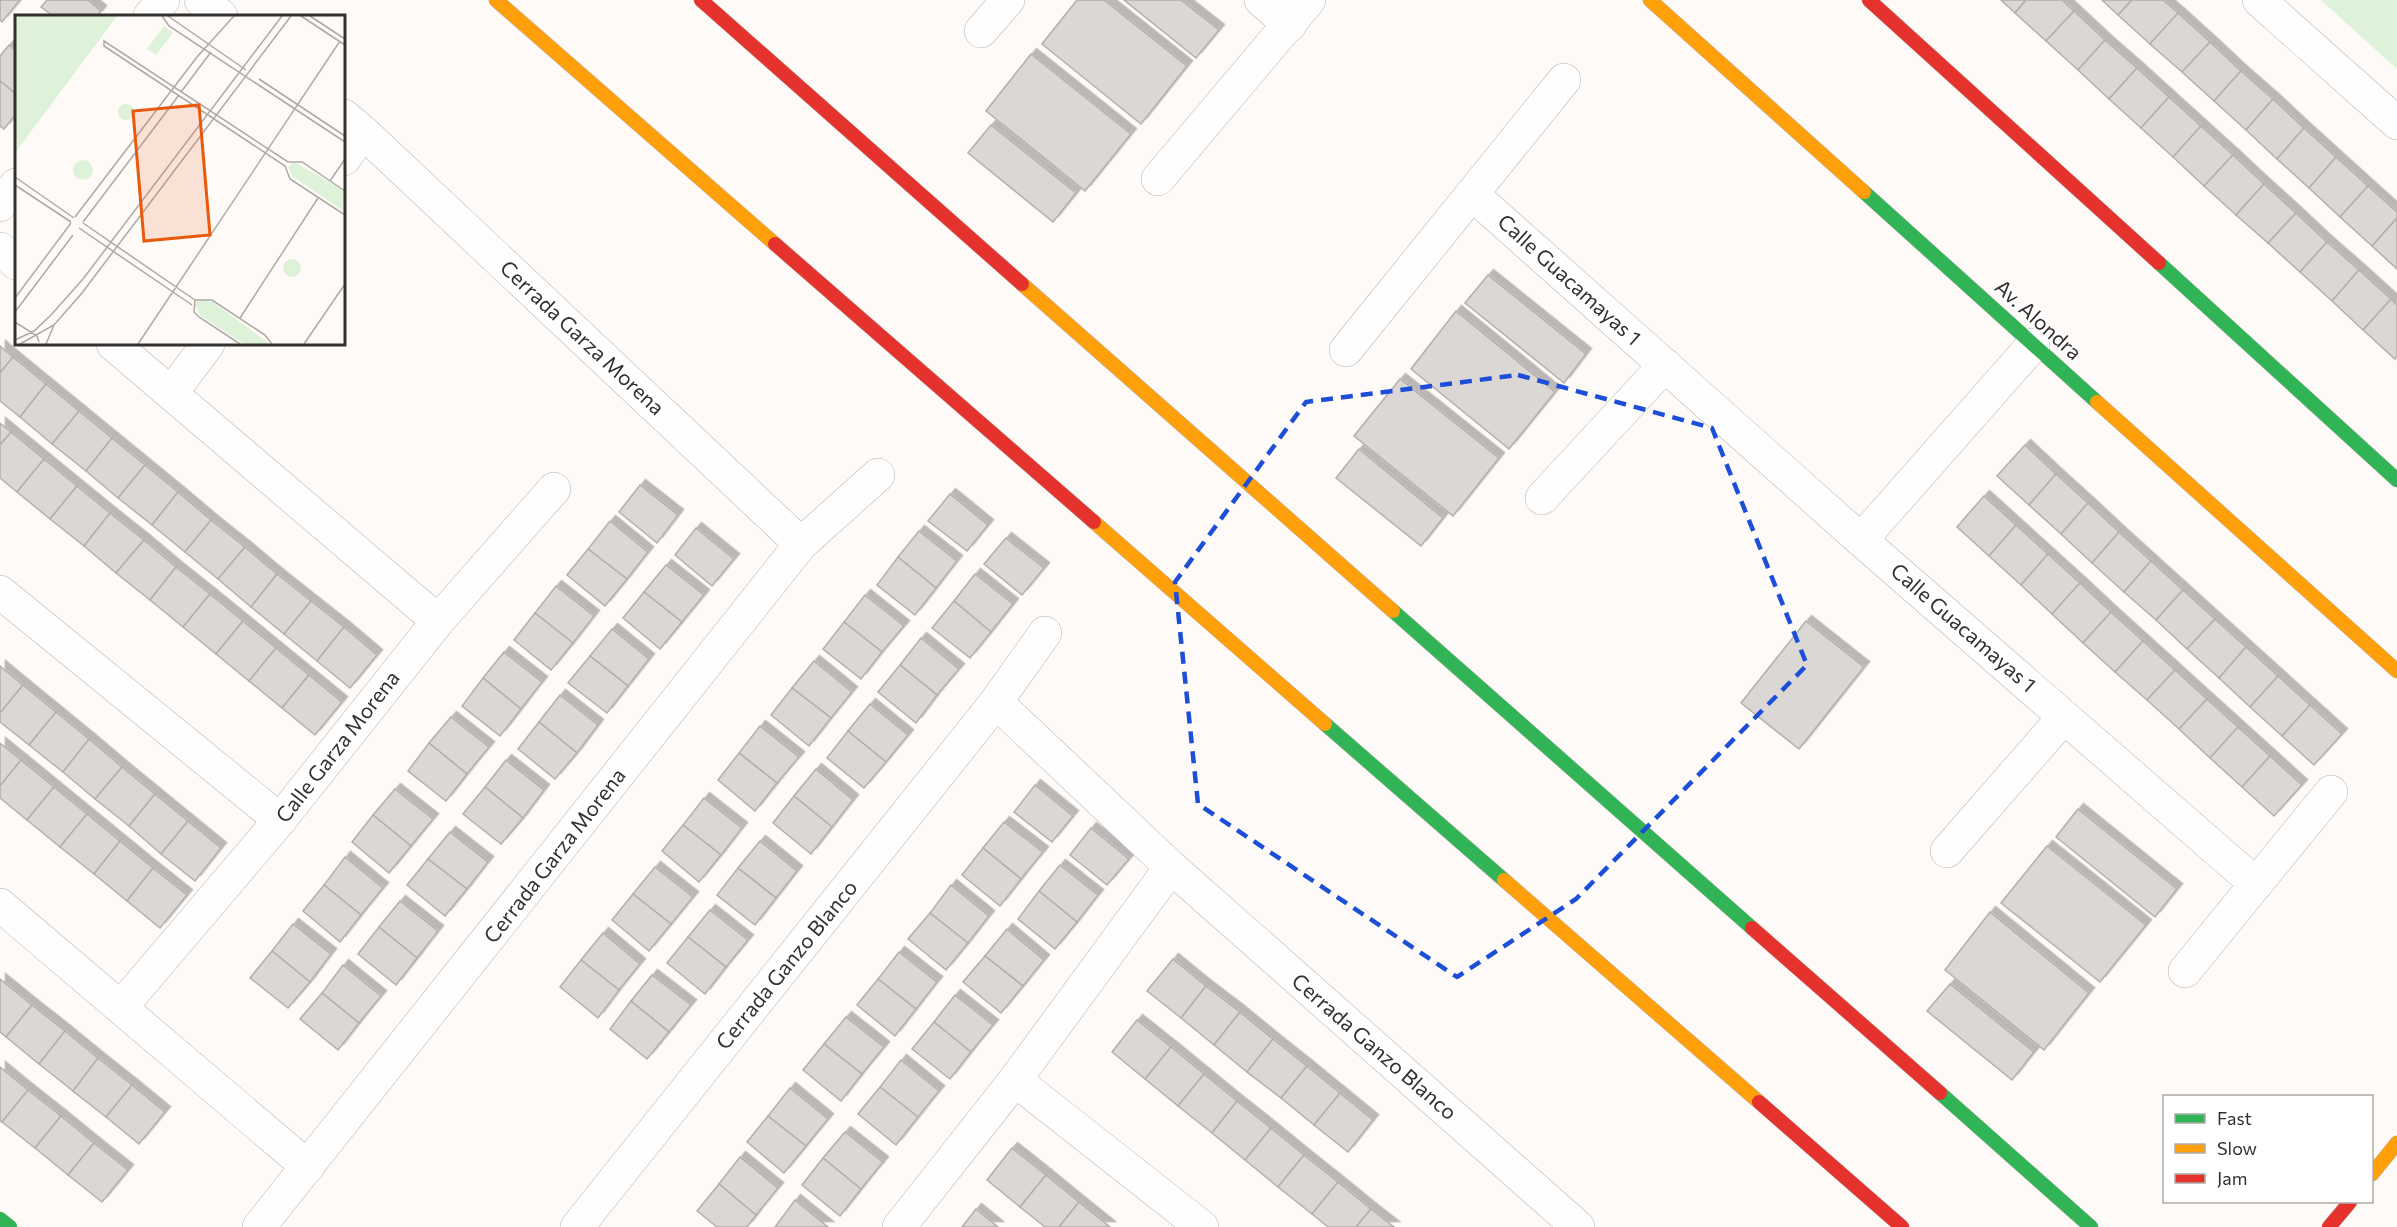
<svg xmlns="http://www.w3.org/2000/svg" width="2397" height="1227" font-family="Commissioner,sans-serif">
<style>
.green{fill:#ddf2d8}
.building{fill:#dad7d5;stroke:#b2afad;stroke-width:1.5;filter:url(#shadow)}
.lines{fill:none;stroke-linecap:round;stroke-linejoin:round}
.street-casing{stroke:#b7b4b2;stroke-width:34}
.fast-casing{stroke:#b7b4b2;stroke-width:15}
.slow-casing{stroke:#b7b4b2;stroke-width:15}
.jam-casing{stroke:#b7b4b2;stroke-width:15}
.street{stroke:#fffefe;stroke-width:33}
.fast{stroke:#30b455;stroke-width:14}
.slow{stroke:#ff9f0a;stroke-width:14}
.jam{stroke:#e5322d;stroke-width:14}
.marked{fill:none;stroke:#1d4ed8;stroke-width:4.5;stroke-dasharray:12 8;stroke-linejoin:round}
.labels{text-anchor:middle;stroke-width:4.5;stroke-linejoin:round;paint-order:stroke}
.street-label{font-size:21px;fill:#35302e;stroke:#fff}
.inset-road{fill:none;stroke:#ada9a7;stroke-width:1.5}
.view{fill:#e8590c;fill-opacity:0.15;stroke:#e8590c;stroke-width:3}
.inset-edge{fill:none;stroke:#35302e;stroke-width:3}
</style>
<defs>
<filter id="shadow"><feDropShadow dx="5.5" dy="-5.5" stdDeviation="0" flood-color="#0004"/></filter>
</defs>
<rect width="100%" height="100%" fill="#fdfaf8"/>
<!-- green -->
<path class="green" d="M2321 0H2397V69Z"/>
<!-- building -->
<g class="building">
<path d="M0 0H20L2 22 0 20Z"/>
<path d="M47 0H88L101 11 97 16H53L41 7Z"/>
<path d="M1077 0H1104L1187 66 1141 124 1042 44Z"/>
<path d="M1124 0H1181L1219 30 1196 58Z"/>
<path d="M2001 0H2026L2015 13Z"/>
<path d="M2026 0H2062L2074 11 2046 41 2015 13Z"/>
<path d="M2102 0H2132L2118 15Z"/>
<path d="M2132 0H2163L2178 13 2150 44 2118 15Z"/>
<path d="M2074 11 2105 40 2078 70 2046 41Z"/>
<path d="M2178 13 2210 42 2182 72 2150 44Z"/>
<path d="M2105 40 2137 68 2109 99 2078 70Z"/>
<path d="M2210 42 2241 71 2214 101 2182 72Z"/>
<path d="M9 45 16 51V94L0 81V56Z"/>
<path d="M1031 54 1131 134 1085 191 986 111Z"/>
<path d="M2137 68 2169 97 2141 128 2109 99Z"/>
<path d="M2241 71 2273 99 2246 130 2214 101Z"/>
<path d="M0 81 16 94V114L4 129 0 126Z"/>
<path d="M2169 97 2201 126 2173 157 2141 128Z"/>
<path d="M2273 99 2304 128 2277 159 2246 130Z"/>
<path d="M991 125 1076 193 1053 222 968 153Z"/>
<path d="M2201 126 2233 155 2204 186 2173 157Z"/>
<path d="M2304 128 2336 157 2309 188 2277 159Z"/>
<path d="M2233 155 2264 184 2236 215 2204 186Z"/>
<path d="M2336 157 2368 186 2340 217 2309 188Z"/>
<path d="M2264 184 2296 213 2268 243 2236 215Z"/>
<path d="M2368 186 2397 212V218L2372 246 2340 217Z"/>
<path d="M2296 213 2327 242 2300 272 2268 243Z"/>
<path d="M2397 218V269L2372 246Z"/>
<path d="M2327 242 2359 270 2332 301 2300 272Z"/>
<path d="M2359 270 2391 299 2363 330 2332 301Z"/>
<path d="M1488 275 1586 354 1564 383 1465 303Z"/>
<path d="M2391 299 2397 305V356L2395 359 2363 330Z"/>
<path d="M1456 311 1555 392 1509 449 1411 369Z"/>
<path d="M0 346 13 357 0 373Z"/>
<path d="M13 357 46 384 20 417 0 401V373Z"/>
<path d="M1400 379 1499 458 1453 516 1354 436Z"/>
<path d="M46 384 79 411 52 444 20 417Z"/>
<path d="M79 411 112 438 86 471 52 444Z"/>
<path d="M0 423 11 432 0 445Z"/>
<path d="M11 432 44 459 17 492 0 478V445Z"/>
<path d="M112 438 145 465 118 498 86 471Z"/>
<path d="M2025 445 2056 474 2029 505 1997 476Z"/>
<path d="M1359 449 1443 518 1421 546 1336 478Z"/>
<path d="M44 459 77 486 50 519 17 492Z"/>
<path d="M145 465 178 492 152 525 118 498Z"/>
<path d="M2056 474 2088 503 2061 534 2029 505Z"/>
<path d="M640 485 678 515 657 543 619 512Z"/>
<path d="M77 486 110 513 84 546 50 519Z"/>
<path d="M178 492 211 520 185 552 152 525Z"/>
<path d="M950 494 988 525 967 551 928 521Z"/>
<path d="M1984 496 2016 525 1989 556 1957 527Z"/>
<path d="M2088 503 2119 532 2092 563 2061 534Z"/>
<path d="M110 513 144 540 116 573 84 546Z"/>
<path d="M211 520 245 547 218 579 185 552Z"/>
<path d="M610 521 648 552 627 579 588 549Z"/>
<path d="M2016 525 2048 554 2021 585 1989 556Z"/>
<path d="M696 528 734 559 712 586 675 555Z"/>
<path d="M919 531 957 561 936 588 898 557Z"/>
<path d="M2119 532 2151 561 2124 592 2092 563Z"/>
<path d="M1006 538 1044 568 1022 595 984 564Z"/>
<path d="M144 540 176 567 150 600 116 573Z"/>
<path d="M245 547 277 574 251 607 218 579Z"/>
<path d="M588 549 627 579 605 606 567 575Z"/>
<path d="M2048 554 2080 583 2052 614 2021 585Z"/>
<path d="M898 557 936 588 915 615 877 585Z"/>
<path d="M2151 561 2183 590 2156 620 2124 592Z"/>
<path d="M666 565 704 595 682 622 644 592Z"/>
<path d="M176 567 210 594 183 627 150 600Z"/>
<path d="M277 574 311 601 284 634 251 607Z"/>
<path d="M975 574 1013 604 991 632 954 601Z"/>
<path d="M2080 583 2111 612 2083 643 2052 614Z"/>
<path d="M556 586 594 616 573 643 535 613Z"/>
<path d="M2183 590 2215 619 2187 649 2156 620Z"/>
<path d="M644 592 682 622 660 649 623 618Z"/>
<path d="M210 594 243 621 216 654 183 627Z"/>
<path d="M865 595 904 626 882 652 844 622Z"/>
<path d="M311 601 344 627 317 661 284 634Z"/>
<path d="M954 601 991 632 970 658 932 628Z"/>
<path d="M2111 612 2143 641 2115 672 2083 643Z"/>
<path d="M535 613 573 643 551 670 514 640Z"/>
<path d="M2215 619 2246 647 2219 678 2187 649Z"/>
<path d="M243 621 276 648 249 681 216 654Z"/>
<path d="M1806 621 1864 667 1799 749 1741 703Z"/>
<path d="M844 622 882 652 861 679 823 649Z"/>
<path d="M344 627 377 655 350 688 317 661Z"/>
<path d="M612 629 649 659 628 686 590 656Z"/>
<path d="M921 638 959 669 937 695 900 665Z"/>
<path d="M2143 641 2175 670 2147 700 2115 672Z"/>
<path d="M2246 647 2278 676 2250 707 2219 678Z"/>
<path d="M276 648 309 675 282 708 249 681Z"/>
<path d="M504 652 542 682 521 709 483 678Z"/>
<path d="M590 656 628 686 607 713 568 683Z"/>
<path d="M814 661 852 692 831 718 792 688Z"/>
<path d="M900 665 937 695 916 723 878 692Z"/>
<path d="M0 666 23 685 0 713Z"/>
<path d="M2175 670 2207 699 2179 729 2147 700Z"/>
<path d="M309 675 342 702 315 735 282 708Z"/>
<path d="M2278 676 2310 705 2282 736 2250 707Z"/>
<path d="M483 678 521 709 500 736 462 706Z"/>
<path d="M23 685 56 712 29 745 0 722V713Z"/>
<path d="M792 688 831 718 809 746 771 715Z"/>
<path d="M560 695 598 725 577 753 539 722Z"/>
<path d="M2207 699 2238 727 2210 758 2179 729Z"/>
<path d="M870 704 908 735 886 762 848 731Z"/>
<path d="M2310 705 2342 734 2314 765 2282 736Z"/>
<path d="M56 712 89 739 63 772 29 745Z"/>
<path d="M451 717 489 747 467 774 429 743Z"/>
<path d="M539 722 577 753 555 779 518 749Z"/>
<path d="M760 726 799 757 777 783 739 753Z"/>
<path d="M2238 727 2270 756 2242 787 2210 758Z"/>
<path d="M848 731 886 762 864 788 827 758Z"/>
<path d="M89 739 122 767 95 799 63 772Z"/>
<path d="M0 743 21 760 0 786Z"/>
<path d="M429 743 467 774 446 801 408 771Z"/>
<path d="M739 753 777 783 755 811 718 780Z"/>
<path d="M2270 756 2302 785 2274 816 2242 787Z"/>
<path d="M21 760 54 787 27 820 0 798V786Z"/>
<path d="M506 760 544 790 523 818 485 787Z"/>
<path d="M122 767 155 794 129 826 95 799Z"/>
<path d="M816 769 853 800 832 827 794 796Z"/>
<path d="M1035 785 1073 816 1052 842 1014 812Z"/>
<path d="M54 787 87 814 60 847 27 820Z"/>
<path d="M485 787 523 818 501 844 463 814Z"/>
<path d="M395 789 433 819 411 846 373 815Z"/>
<path d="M155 794 188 821 161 854 129 826Z"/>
<path d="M794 796 832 827 811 854 773 823Z"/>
<path d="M704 798 742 828 721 855 683 825Z"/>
<path d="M2078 809 2177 889 2155 917 2056 837Z"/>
<path d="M87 814 120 841 94 874 60 847Z"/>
<path d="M373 815 411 846 389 873 352 842Z"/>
<path d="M188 821 221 848 195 881 161 854Z"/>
<path d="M1004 822 1043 852 1021 879 983 848Z"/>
<path d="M683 825 721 855 699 882 662 851Z"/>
<path d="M1091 828 1129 859 1107 885 1070 855Z"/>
<path d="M450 832 488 862 467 889 428 859Z"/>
<path d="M120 841 153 868 127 901 94 874Z"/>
<path d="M760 841 797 871 776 898 738 868Z"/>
<path d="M2047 846 2146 925 2100 982 2001 903Z"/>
<path d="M983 848 1021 879 1000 906 962 875Z"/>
<path d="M345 857 383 888 361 915 324 885Z"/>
<path d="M428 859 467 889 445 916 407 885Z"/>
<path d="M1060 865 1098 895 1077 922 1039 891Z"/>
<path d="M655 867 693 897 671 924 633 894Z"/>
<path d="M153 868 187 895 160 928 127 901Z"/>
<path d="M738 868 776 898 755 925 717 895Z"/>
<path d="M324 885 361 915 340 942 303 911Z"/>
<path d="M951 885 989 916 968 943 930 913Z"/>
<path d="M1039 891 1077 922 1055 949 1018 919Z"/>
<path d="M633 894 671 924 649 951 612 920Z"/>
<path d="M400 901 438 931 417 958 379 927Z"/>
<path d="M710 910 748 940 726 967 688 937Z"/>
<path d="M1990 912 2089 993 2044 1050 1945 970Z"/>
<path d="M930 913 968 943 946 970 908 939Z"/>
<path d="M293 924 331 954 310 982 272 951Z"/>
<path d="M379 927 417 958 396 985 358 954Z"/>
<path d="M1007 929 1044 960 1023 986 985 956Z"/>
<path d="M603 933 640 964 619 990 581 960Z"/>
<path d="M688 937 726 967 705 994 667 963Z"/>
<path d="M272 951 310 982 288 1008 250 978Z"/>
<path d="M899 952 937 982 916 1009 878 979Z"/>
<path d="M985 956 1023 986 1001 1013 963 982Z"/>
<path d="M1173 959 1206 986 1181 1018 1147 991Z"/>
<path d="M581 960 619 990 598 1018 560 987Z"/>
<path d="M343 965 381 996 359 1023 322 993Z"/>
<path d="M652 975 691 1005 669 1032 631 1001Z"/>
<path d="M0 979 32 1005 6 1037 0 1032Z"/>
<path d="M878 979 916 1009 895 1036 857 1005Z"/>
<path d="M1950 984 2034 1052 2012 1080 1927 1011Z"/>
<path d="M1206 986 1240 1012 1214 1045 1181 1018Z"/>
<path d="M322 993 359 1023 338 1050 300 1019Z"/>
<path d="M955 995 993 1025 971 1052 934 1022Z"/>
<path d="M631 1001 669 1032 647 1059 610 1029Z"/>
<path d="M32 1005 65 1031 39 1064 6 1037Z"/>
<path d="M1240 1012 1273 1039 1247 1072 1214 1045Z"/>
<path d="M846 1017 884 1047 862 1074 824 1044Z"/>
<path d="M1137 1020 1171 1047 1145 1079 1112 1052Z"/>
<path d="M934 1022 971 1052 950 1079 912 1049Z"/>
<path d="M65 1031 98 1058 73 1091 39 1064Z"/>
<path d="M1273 1039 1307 1066 1281 1098 1247 1072Z"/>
<path d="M824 1044 862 1074 841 1101 803 1070Z"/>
<path d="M1171 1047 1204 1074 1178 1106 1145 1079Z"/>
<path d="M98 1058 132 1085 106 1117 73 1091Z"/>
<path d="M901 1060 939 1091 918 1117 880 1087Z"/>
<path d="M1307 1066 1340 1093 1314 1125 1281 1098Z"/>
<path d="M0 1067 28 1090 2 1122 0 1121Z"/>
<path d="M1204 1074 1237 1101 1212 1133 1178 1106Z"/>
<path d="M132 1085 165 1112 139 1144 106 1117Z"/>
<path d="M880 1087 918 1117 896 1145 858 1114Z"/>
<path d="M790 1088 828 1119 806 1146 768 1116Z"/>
<path d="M28 1090 61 1116 35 1148 2 1122Z"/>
<path d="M1340 1093 1373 1120 1348 1152 1314 1125Z"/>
<path d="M1237 1101 1271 1128 1245 1160 1212 1133Z"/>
<path d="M61 1116 94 1143 68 1175 35 1148Z"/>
<path d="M768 1116 806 1146 784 1173 747 1142Z"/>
<path d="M1271 1128 1304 1155 1278 1187 1245 1160Z"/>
<path d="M845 1132 883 1162 861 1189 823 1158Z"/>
<path d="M94 1143 128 1170 102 1202 68 1175Z"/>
<path d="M1012 1148 1046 1175 1020 1207 987 1180Z"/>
<path d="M1304 1155 1338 1182 1312 1214 1278 1187Z"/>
<path d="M740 1157 778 1188 756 1215 719 1184Z"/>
<path d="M823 1158 861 1189 840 1216 802 1185Z"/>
<path d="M1046 1175 1079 1202 1059 1227H1045L1020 1207Z"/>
<path d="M1338 1182 1371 1209 1356 1227H1328L1312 1214Z"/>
<path d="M719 1184 756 1215 747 1227H717L697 1211Z"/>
<path d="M795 1200 828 1227H775Z"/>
<path d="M1079 1202 1110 1227H1059Z"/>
<path d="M976 1209 998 1227H962Z"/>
<path d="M1371 1209 1394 1227H1356Z"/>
</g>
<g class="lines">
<defs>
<g id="street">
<path d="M201 0 221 16"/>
<path d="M1261 0 1290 25"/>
<path d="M2259 0 2397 123"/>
<path d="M150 16 163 0"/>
<path d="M981 31 1008 0"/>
<path d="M344 116 363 132 801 544"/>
<path d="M344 159 363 132"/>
<path d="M1158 179 1309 0"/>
<path d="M1472 194 1861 540 2256 884"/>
<path d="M0 205 16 185"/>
<path d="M0 249 16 263"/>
<path d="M113 344 438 621"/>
<path d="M1346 350 1564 80"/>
<path d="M172 392 208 344"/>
<path d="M1542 498 1665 365"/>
<path d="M1861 540 2033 345"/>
<path d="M0 592 280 820"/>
<path d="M996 702 1171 867 1578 1227"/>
<path d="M1947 851 2064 717"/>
<path d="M0 905 308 1167"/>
<path d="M2185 971 2331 792"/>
<path d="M122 1006 280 820 438 621 554 489"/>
<path d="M1015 1080 1202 1227"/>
<path d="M259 1227 801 544 878 475"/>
<path d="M577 1227 996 702 1045 633"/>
<path d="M899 1227 1015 1080 1171 867"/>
</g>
<g id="fast">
<path d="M1864 192 2097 402"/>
<path d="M2159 263 2397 480"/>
<path d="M1393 611 1752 928"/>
<path d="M1325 724 1504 880"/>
<path d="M1940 1093 2091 1227"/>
<path d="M0 1219 10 1227"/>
</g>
<g id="slow">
<path d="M496 0 775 244"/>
<path d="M1650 0 1864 192"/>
<path d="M1022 284 1393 611"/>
<path d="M2097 402 2397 671"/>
<path d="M1094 522 1325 724"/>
<path d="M1504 880 1759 1102"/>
<path d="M2372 1174 2397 1143"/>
</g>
<g id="jam">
<path d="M701 0 1022 284"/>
<path d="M1869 0 2159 263"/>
<path d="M775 244 1094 522"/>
<path d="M1752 928 1940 1093"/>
<path d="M1759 1102 1902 1227"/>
<path d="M2329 1227 2350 1202"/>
</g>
</defs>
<!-- street casing -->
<use href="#street" class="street-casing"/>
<!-- fast casing -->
<use href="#fast" class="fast-casing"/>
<!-- slow casing -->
<use href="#slow" class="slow-casing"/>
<!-- jam casing -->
<use href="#jam" class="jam-casing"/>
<!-- street -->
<use href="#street" class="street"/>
<!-- fast -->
<use href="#fast" class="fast"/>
<!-- slow -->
<use href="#slow" class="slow"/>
<!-- jam -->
<use href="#jam" class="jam"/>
</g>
<!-- marked area -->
<path class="marked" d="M1518 375 1712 428 1807 665 1576 899 1457 977 1198 804 1175 582 1306 402Z"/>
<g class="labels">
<!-- street labels -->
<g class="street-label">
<text transform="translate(1569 280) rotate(42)" y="7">Calle Guacamayas 1</text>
<text transform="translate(2038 320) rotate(42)" y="7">Av. Alondra</text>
<text transform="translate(582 338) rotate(43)" y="7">Cerrada Garza Morena</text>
<text transform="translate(1963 628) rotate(41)" y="7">Calle Guacamayas 1</text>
<text transform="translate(338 747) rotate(-52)" y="7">Calle Garza Morena</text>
<text transform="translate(555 856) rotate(-52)" y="7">Cerrada Garza Morena</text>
<text transform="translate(787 965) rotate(-51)" y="7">Cerrada Ganzo Blanco</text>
<text transform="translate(1374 1047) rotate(41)" y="7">Cerrada Ganzo Blanco</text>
</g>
</g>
<!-- overview -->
<g transform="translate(15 15)">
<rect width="330" height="330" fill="#fdfaf8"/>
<path d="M0 1H102L0 138ZM149 11 158 18 141 40 132 34ZM103 97a8 8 0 1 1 16 0a8 8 0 1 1-16 0ZM58 155a10 10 0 1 1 20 0a10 10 0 1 1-20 0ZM279 147 330 176V197L277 161 273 152ZM268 253a9 9 0 1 1 18 0a9 9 0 1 1-18 0ZM183 285 198 287 255 329H229L185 300 180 289Z" fill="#ddf2d8"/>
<path class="inset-road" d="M147 1 154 11 330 127M153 1 231 55M286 1 330 30M295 1 330 24M244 64 330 121M166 77 196 37M0 162 59 203M315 166 330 144M0 170 56 207M330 176 287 147H273L89 26V31L270 151 275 164 330 200M60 202 182 42 219 1M68 207 164 80M68 208 180 285M64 213 177 290M0 283 56 208M0 297 58 220M225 303 303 183M0 307 22 321 24 327M0 325 19 316 36 300 68 264 267 1M5 329 39 310 67 278 276 1M31 329 39 310M123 329 325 26M225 329 184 302 179 297 180 285H197L250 320 257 329M289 329 330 269"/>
<path class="view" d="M184 90 195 220 129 226 118 96Z"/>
<rect width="330" height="330" class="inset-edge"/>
</g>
<!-- legend -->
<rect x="2163" y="1095" width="210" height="108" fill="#ffffff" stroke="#aeacab" stroke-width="1.5"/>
<rect x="2175" y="1114" width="30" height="9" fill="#30b455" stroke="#aeacab" stroke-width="1.5"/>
<text x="2217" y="1125" font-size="18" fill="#35302e">Fast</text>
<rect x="2175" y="1144" width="30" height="9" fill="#ff9f0a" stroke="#aeacab" stroke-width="1.5"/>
<text x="2217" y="1155" font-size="18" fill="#35302e">Slow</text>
<rect x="2175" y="1174" width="30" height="9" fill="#e5322d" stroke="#aeacab" stroke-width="1.5"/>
<text x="2217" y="1185" font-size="18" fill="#35302e">Jam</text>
</svg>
